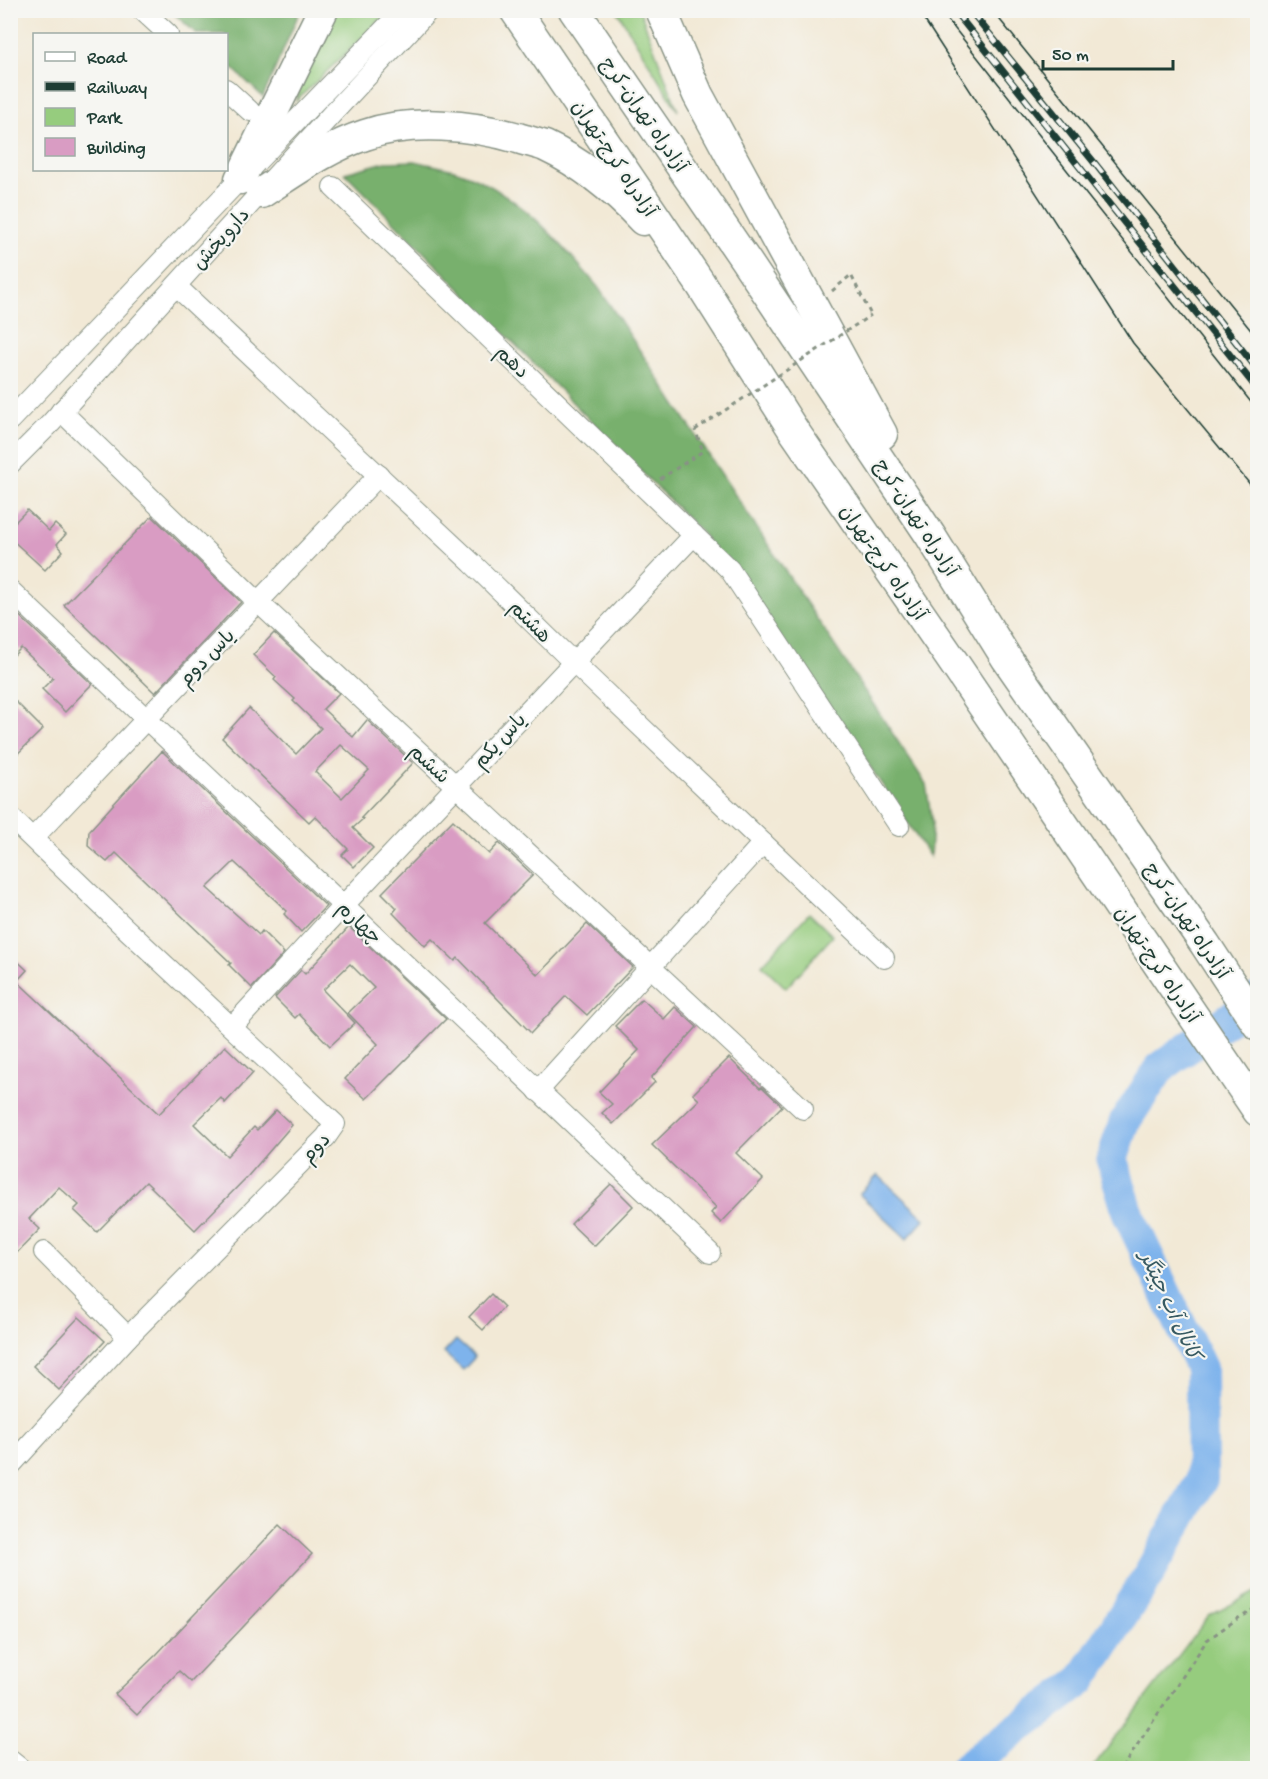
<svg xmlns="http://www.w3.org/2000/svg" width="1268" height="1779" font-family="'Gochi Hand','Playpen Sans Arabic',sans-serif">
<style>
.green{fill:#96cc7e;stroke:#5a8459;stroke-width:1.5}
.forest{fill:#78b06d;stroke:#4c7650;stroke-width:1.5}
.water{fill:#7eb3ec;stroke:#4e7890;stroke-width:1.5}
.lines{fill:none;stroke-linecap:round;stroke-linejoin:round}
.river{stroke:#7eb3ec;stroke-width:32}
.building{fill:#d99cc3;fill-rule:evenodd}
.minor-casing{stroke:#889385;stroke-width:22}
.highway-casing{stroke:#889385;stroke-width:33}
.path{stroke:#889385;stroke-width:3;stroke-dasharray:4.5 4.5;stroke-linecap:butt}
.minor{stroke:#fff;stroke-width:20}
.highway{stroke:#fff;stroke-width:30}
.tram{stroke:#1f3d34;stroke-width:1.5}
.rail-casing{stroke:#1f3d34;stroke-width:7}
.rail{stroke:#f6f6f2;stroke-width:4.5;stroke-dasharray:14;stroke-linecap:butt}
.path-bridge{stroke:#889385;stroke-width:3;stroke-dasharray:4.5 4.5;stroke-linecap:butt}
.labels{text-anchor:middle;stroke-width:4.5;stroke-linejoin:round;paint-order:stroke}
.street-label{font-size:20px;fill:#1f3d34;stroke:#f6f6f2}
.water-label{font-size:21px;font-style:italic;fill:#375a62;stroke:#f6f6f2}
</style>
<rect width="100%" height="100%" fill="#f6f6f2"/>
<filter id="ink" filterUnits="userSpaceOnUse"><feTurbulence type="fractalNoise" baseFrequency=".0167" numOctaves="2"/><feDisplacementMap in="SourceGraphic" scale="12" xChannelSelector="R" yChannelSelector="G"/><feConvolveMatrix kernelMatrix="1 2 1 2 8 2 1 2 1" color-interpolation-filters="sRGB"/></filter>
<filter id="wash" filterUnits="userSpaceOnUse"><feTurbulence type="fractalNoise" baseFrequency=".008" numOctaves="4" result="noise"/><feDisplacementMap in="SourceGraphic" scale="24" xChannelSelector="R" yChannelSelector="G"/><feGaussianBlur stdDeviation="1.35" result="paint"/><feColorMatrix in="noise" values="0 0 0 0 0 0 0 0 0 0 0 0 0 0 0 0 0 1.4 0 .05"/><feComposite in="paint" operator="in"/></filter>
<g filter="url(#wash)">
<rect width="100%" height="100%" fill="#f2e9d6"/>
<!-- green -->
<g class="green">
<path d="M331 11H390L296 101 310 54Z"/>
<path d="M617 11H640L678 111Z"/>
<path d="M809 913 833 936 786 988 762 965Z"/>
<path d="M1257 1591V1768H1092L1209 1616Z"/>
</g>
<!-- forest -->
<g class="forest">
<path d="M171 11H300L263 97 227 63 226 34H197Z"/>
<path d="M415 161C430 165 446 167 460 172 519 193 559 241 598 287L926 784 932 823 930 857 841 723 700 531 345 173 385 162Z"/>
</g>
<!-- water -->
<g class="water">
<path d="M878 1175 925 1219 907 1239 859 1194Z"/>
<path d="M456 1340 475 1357 463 1370 444 1353Z"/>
</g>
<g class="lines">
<!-- river -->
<path class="river" d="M965 1768 1081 1681 1146 1579 1202 1479 1201 1368 1129 1216 1112 1160 1125 1121 1160 1068 1258 998"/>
</g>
<g id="blocks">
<!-- building -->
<g class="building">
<path d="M27 510 49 531 55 524 66 534 57 544 63 551 45 570 10 538V527Z"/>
<path d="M152 516 241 602 155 693 64 605Z"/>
<path d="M10 607 92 684 65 712 42 689 53 678 21 648 10 659Z"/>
<path d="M274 633 339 693 323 709 353 737 367 720 413 763 361 818 363 819 353 828 373 848 354 867 342 855 348 849 315 816 309 822 222 738 249 708 296 754 321 728 293 701 295 699 274 680 276 677 253 655ZM341 745 369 770 342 798 315 772Z"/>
<path d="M10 696 43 729 10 761Z"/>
<path d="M162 751 326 906 301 932 284 914 287 911 234 862 207 888 259 935 262 931 284 953 252 988 229 965 231 963 116 853 107 862 88 846 89 831Z"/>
<path d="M453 820 489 854 499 843 533 875 485 923 538 975 587 924 633 967 587 1015 566 996 531 1033 458 958 455 961 432 939 425 946 393 913 397 908 382 893Z"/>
<path d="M349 927 446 1019 366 1099 345 1079 378 1044 348 1013 374 988 350 964 323 990 355 1023 330 1046 299 1014 295 1018 275 998 301 970 305 974Z"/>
<path d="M10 954 27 970 17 981 159 1114 225 1046 253 1073 225 1103 221 1098 194 1124 227 1156 254 1127 257 1130 276 1110 292 1125 248 1176 195 1230 146 1182 97 1232 74 1210 79 1205 59 1187 29 1219 40 1229 10 1260Z"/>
<path d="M642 999 664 1019 675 1007 697 1027 651 1078 655 1082 613 1124 602 1113 612 1104 599 1092 639 1050 615 1026Z"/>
<path d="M729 1058 760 1088 762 1087 782 1106 736 1153 763 1179 721 1223 711 1213 716 1207 652 1145 699 1100 693 1094Z"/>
<path d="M611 1184 633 1206 594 1246 571 1224Z"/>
<path d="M491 1294 504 1307 483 1330 469 1317Z"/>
<path d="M79 1317 105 1341 59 1390 33 1366Z"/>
<path d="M280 1524 312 1554 191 1682 179 1671 137 1715 115 1694 156 1655Z"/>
</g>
</g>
</g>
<g filter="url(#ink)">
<use href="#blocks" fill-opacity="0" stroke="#889385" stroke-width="1.5"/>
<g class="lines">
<defs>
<g id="minor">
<path d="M142 10 168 34"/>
<path d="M226 89 250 111"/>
<path d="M333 187 730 570 899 826"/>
<path d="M176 286 472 563 573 662 884 958"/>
<path d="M61 411 258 602 803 1109"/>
<path d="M10 420 240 179 403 10"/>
<path d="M10 464 51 423 331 115 429 10"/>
<path d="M10 590 710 1253"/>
<path d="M10 817 122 925 335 1124 326 1137 128 1337 10 1466"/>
<path d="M33 838 379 475"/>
<path d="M232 1027 343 906 694 535"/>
<path d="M538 1091 763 843"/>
<path d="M44 1252 128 1337"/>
<path d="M10 1760 20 1768"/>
</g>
<g id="highway">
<path d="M515 10 700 283 794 431 954 663 1258 1111"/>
<path d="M574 10 744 258 930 535 1007 659 1205 944 1258 1025"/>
<path d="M661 10 698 95 882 434"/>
<path d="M240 179 323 10"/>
<path d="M261 193C294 172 328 147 365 135 411 119 473 125 518 138 527 141 537 143 545 146 581 163 616 191 643 220"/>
</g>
</defs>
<!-- minor casing -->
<use href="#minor" class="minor-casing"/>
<!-- highway casing -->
<use href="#highway" class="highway-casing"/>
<!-- path -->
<g class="path">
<path d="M832 291 851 275 871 315"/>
<path d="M660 479 703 451 695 430"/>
<path d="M1122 1768 1207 1640 1240 1617 1258 1609"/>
</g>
<!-- minor -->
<use href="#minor" class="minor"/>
<!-- highway -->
<use href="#highway" class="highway"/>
<!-- tram -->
<g class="tram">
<path d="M918 10 1133 343 1258 494"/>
<path d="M940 10 1258 411"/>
<path d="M992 10 1258 339"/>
</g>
<defs>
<g id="rail">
<path d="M954 10 1258 390"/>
<path d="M970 10 1093 161 1258 370"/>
</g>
</defs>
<!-- rail casing -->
<use href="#rail" class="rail-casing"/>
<!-- rail -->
<use href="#rail" class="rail"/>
<!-- path-bridge -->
<path class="path-bridge" d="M695 430 871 315"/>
</g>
</g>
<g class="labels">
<!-- street labels -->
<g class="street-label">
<text transform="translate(645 114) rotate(55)" y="7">آزادراه تهران-کرج</text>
<text transform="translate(615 158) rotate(56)" y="7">آزادراه کرج-تهران</text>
<text transform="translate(220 238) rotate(-48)" y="7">داروپخش</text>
<text transform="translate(513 361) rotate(44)" y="7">دهم</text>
<text transform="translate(917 517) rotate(57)" y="7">آزادراه تهران-کرج</text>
<text transform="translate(884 562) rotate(55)" y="7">آزادراه کرج-تهران</text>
<text transform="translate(531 621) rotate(45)" y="7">هشتم</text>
<text transform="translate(206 657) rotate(-46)" y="7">یاس دوم</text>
<text transform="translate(499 740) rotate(-47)" y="7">یاس یکم</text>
<text transform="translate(430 763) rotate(43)" y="7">ششم</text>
<text transform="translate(1188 920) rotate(56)" y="7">آزادراه تهران-کرج</text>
<text transform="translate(360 922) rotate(43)" y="7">چهارم</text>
<text transform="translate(1158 964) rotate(56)" y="7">آزادراه کرج-تهران</text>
<text transform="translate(315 1147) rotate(-47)" y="7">دوم</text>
</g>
<!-- water labels -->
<g class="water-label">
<text transform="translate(1171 1305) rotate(65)" y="7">کانال آب چیتگر</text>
</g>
</g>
<!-- margin -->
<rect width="1268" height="1779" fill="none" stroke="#f6f6f2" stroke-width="36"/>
<!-- legend -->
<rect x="33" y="33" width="195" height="138" fill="#f6f6f2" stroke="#a0aca6" stroke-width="1.5"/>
<rect x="45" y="52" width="30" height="9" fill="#ffffff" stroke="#a0aca6" stroke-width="1.5"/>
<text x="87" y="63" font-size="18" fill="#1f3d34">Road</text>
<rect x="45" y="82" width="30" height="9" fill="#1f3d34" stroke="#a0aca6" stroke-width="1.5"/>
<text x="87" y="93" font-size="18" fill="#1f3d34">Railway</text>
<rect x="45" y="108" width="30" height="18" fill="#96cc7e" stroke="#a0aca6" stroke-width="1.5"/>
<text x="87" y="123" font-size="18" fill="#1f3d34">Park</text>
<rect x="45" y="138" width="30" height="18" fill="#d99cc3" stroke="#a0aca6" stroke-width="1.5"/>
<text x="87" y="153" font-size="18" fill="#1f3d34">Building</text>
<!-- scale -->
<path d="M1043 60v9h130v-9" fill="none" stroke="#1f3d34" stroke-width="3"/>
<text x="1052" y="60" font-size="18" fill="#1f3d34" stroke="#f6f6f2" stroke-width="4.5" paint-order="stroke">50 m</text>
</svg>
